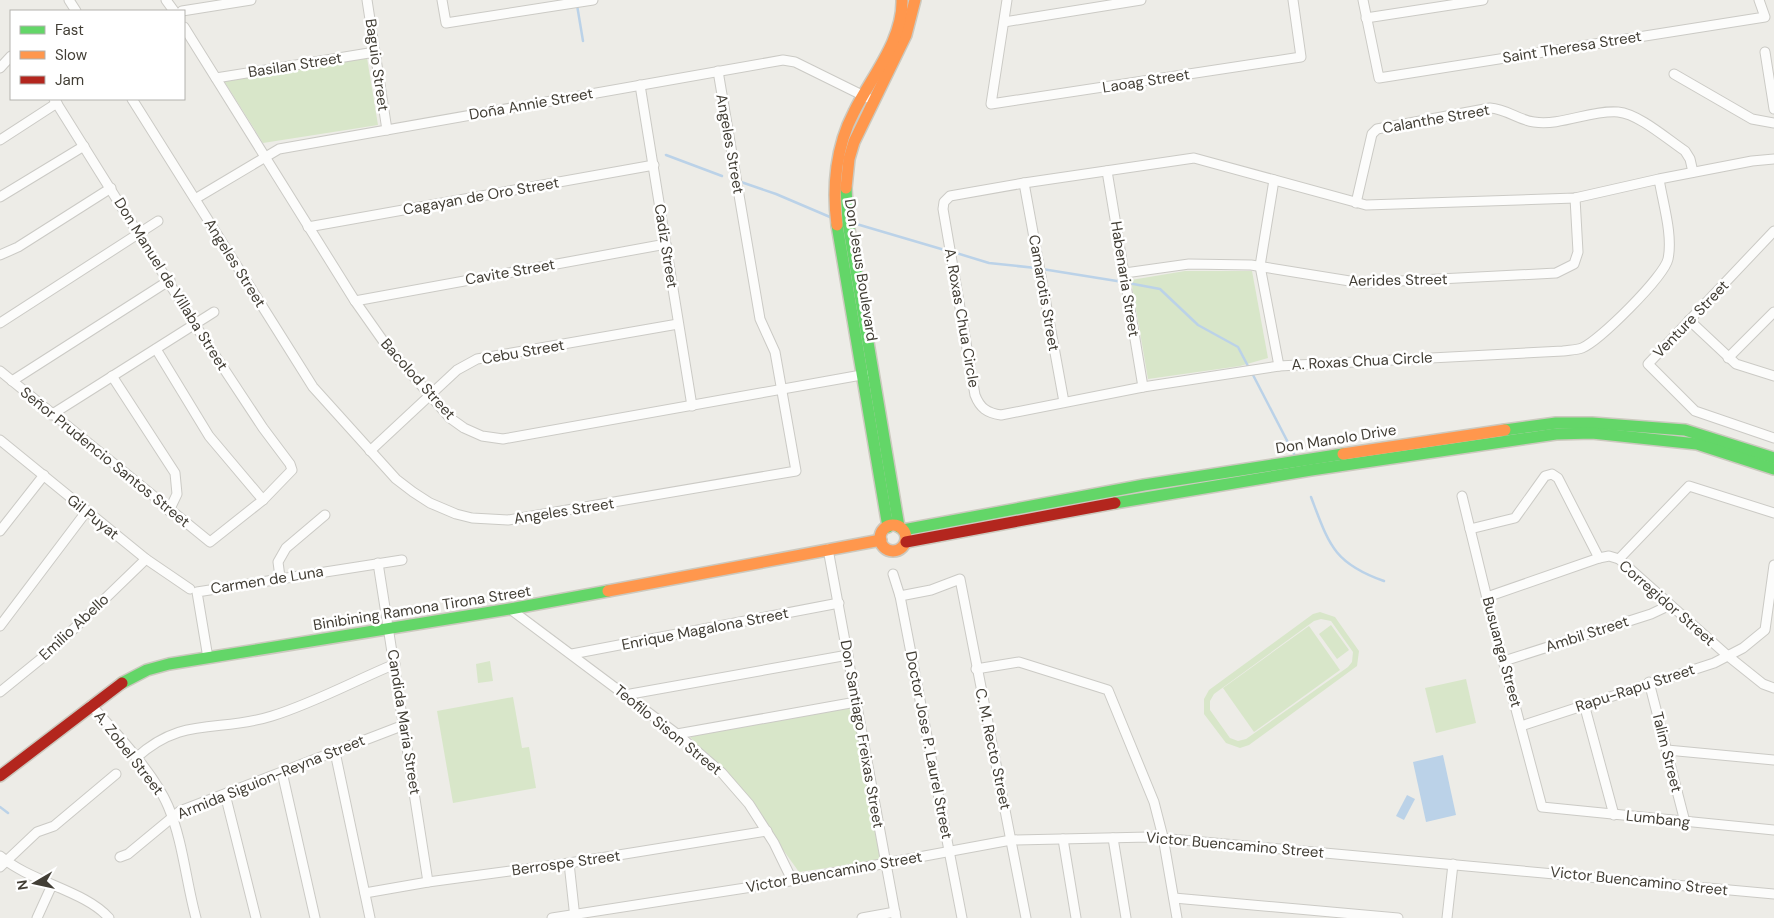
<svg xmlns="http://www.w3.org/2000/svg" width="1774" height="918" font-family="'DM Sans',sans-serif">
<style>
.green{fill:#d8e6c9;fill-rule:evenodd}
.water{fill:#bbd2e8}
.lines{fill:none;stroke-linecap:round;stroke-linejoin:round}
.stream{stroke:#bbd2e8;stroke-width:2.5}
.street-casing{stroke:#cbcac5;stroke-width:11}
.fast-casing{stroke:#ccc9bf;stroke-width:14}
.slow-casing{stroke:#ccc9bf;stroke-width:14}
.jam-casing{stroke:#ccc9bf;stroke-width:14}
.street{stroke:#fcfcfb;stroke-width:9}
.fast{stroke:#63d668;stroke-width:11}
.slow{stroke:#ff974d;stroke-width:11}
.jam{stroke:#b3261e;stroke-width:11}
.labels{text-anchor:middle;stroke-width:5;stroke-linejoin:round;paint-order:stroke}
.street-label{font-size:15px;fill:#423e35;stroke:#fff}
</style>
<rect width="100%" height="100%" fill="#edece7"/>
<!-- green -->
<g class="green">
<path d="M367 58 378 125 263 143 224 81Z"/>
<path d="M1185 271H1252L1268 358 1240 366 1148 379 1131 280Z"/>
<path d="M1320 612 1335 617 1359 651 1357 666 1249 745 1240 748 1226 743 1204 714V699L1209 690 1313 614ZM1321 619 1331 621 1353 652 1352 662 1348 667 1246 739 1238 741 1230 738 1210 710V701L1214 694 1314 621Z"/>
<path d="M1331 625 1349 650 1337 659 1319 634Z"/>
<path d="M1309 626 1340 670 1254 732 1223 688Z"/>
<path d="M490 661 493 681 478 683 476 664Z"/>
<path d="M1466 679 1476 723 1436 733 1425 688Z"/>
<path d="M513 697 522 748 529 747 536 788 453 803 437 711Z"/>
<path d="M854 704 881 860 799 872 743 794 690 737Z"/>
</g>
<!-- water -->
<g class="water">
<path d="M1443 755 1456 815 1426 822 1413 762Z"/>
<path d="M1407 795 1415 799 1404 820 1396 816Z"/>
</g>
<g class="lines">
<!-- stream -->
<g class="stream">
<path d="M577 5 583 41"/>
<path d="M666 155 722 176"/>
<path d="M741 182 776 194 830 217"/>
<path d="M853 223 948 251"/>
<path d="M953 252 989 263 1036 268"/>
<path d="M1042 269 1123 282"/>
<path d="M1128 283 1160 289 1198 325 1238 347 1249 368"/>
<path d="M1252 373 1295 456"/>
<path d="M1311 497C1329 544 1333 563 1384 581"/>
<path d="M0 807 8 813"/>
</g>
<defs>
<g id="street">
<path d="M69 0 76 11"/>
<path d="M166 0 174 11"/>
<path d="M367 0 387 130"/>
<path d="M442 0 446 23 593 0"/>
<path d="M1007 0 991 104 1301 57 1293 0"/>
<path d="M1363 0 1379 78 1765 17 1759 0"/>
<path d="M182 11 251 0"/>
<path d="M1366 18 1483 0"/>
<path d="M1004 22 1141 0"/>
<path d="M184 27 355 301 386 345 450 418 464 428 482 436 503 439 867 374"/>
<path d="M1765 52 1774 109"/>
<path d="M0 68 11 56"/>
<path d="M1674 74 1752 119 1774 123"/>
<path d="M216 78 375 52"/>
<path d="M640 85 692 406"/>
<path d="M132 99 313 387 396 479 413 492 430 503 456 514 472 518 508 520 796 471 775 352 760 319 718 71"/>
<path d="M0 140 57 103"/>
<path d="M1107 171 1143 387"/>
<path d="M1659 179C1663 204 1673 235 1668 259 1664 277 1599 341 1582 348 1577 350 1570 350 1563 351L1279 366 1143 387 1001 415C987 413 980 408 975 395L943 209 944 202 950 196 1024 183 1194 158 1366 205 1575 198 1659 179 1752 161 1774 159"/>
<path d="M1274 180 1260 266 1279 366"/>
<path d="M1024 183 1064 402"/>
<path d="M0 197 84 146"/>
<path d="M195 199 279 149 783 60 795 62 868 98"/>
<path d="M1356 203 1372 134 1377 129 1490 108C1507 109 1518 120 1534 122 1562 126 1590 110 1618 112 1639 114 1667 139 1685 151L1690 159 1693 172"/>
<path d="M308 227 654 165"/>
<path d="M1774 231 1648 364 1695 411 1774 438"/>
<path d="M0 255 18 247 111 188"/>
<path d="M1125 273 1189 264 1251 265 1362 283 1556 273 1574 264 1578 252 1575 198"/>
<path d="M355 301 666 244"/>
<path d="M1689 320 1736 364 1774 376"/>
<path d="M0 323 158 221"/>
<path d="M156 349 209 436 263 500"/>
<path d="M1728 358 1774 312"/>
<path d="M0 371 210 542 263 500 292 470 290 464 263 428 201 334 54 99"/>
<path d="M112 376 175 473 177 494 169 511"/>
<path d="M12 381 170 280"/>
<path d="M51 415 214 312"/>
<path d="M0 440 146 559 190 589"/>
<path d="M370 451 457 370 477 359 678 324"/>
<path d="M1462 496 1493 623 1542 807 1774 830"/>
<path d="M1470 529 1515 518 1545 476 1552 474 1558 478 1599 558"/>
<path d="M0 531 44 475"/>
<path d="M828 549 896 918"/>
<path d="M1619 559 1689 486 1774 513"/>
<path d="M378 563 428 882"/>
<path d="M893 574 900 596 962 918"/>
<path d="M280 577 278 562 286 548 325 515"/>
<path d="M900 596 931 590 960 579 1026 918"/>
<path d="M1487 597 1599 558 1609 556 1619 559 1728 656 1763 684 1774 688"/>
<path d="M510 609 677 734 722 773 749 804 774 843 792 880"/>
<path d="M0 626 86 512"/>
<path d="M572 654 839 603"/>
<path d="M208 658 197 592 402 560"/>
<path d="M1504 661 1651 614 1670 605"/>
<path d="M976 669 1019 662 1108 690 1154 802 1163 837 1177 918"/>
<path d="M1649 682 1685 822"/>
<path d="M0 692 53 649 146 559"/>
<path d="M625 695 848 655"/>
<path d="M1584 704 1614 815"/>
<path d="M91 705C115 732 154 773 168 806 183 841 186 882 196 918"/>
<path d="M1521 726 1714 663 1743 648 1765 630 1774 565"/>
<path d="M677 734 856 702"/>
<path d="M1667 750 1774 760"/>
<path d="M335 752 370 918"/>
<path d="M136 758C183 715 219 733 272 716 314 703 354 681 395 664"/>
<path d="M282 772 315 918"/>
<path d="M225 794 256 918"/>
<path d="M1113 838 1126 918"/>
<path d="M1063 839 1076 918"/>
<path d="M0 856C30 882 86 891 109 918"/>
<path d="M120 857 128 854 180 811 404 725"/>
<path d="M569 863 575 918"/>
<path d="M0 867 37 832 54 826 116 774"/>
<path d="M365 893 428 882 569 863 767 831"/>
<path d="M1174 898 1398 918"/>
<path d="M37 918 52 885"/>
<path d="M552 918 784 882 1011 840 1149 837 1774 894"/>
<path d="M862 918 895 912"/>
<path d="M1447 918 1453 864"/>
</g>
<g id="fast">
<path d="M846 188 848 223 899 527"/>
<path d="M837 225 888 527"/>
<path d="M1505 430 1556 423H1592L1685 430 1774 458"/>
<path d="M1115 503 1311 470 1556 434 1592 433 1697 444 1774 469"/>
<path d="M903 530 1144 485 1343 454"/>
<path d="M122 683 147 670 169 664 510 609 608 591"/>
</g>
<g id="slow">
<path d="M846 188 849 159 854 142 906 35 915 0"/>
<path d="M837 225C832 187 836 146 854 112 871 77 903 41 902 0"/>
<path d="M1343 454 1505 430"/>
<circle cx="893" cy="538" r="13"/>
<path d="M608 591 881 540"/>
</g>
<g id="jam">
<path d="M906 542 1115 503"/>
<path d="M0 776 122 683"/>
</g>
</defs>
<!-- street casing -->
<use href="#street" class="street-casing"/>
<!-- fast casing -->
<use href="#fast" class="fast-casing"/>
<!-- slow casing -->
<use href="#slow" class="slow-casing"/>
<!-- jam casing -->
<use href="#jam" class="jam-casing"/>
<!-- street -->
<use href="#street" class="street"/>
<!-- fast -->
<use href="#fast" class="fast"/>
<!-- slow -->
<use href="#slow" class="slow"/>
<!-- jam -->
<use href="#jam" class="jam"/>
</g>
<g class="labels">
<!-- street labels -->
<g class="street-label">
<text transform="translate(1572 47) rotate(-9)" y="5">Saint Theresa Street</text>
<text transform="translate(295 65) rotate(-9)" y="5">Basilan Street</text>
<text transform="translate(377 65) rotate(82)" y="5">Baguio Street</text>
<text transform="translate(1146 81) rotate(-9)" y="5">Laoag Street</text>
<text transform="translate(531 104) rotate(-10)" y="5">Doña Annie Street</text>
<text transform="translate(1436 119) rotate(-10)" y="5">Calanthe Street</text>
<text transform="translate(730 144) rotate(80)" y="5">Angeles Street</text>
<text transform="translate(481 196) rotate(-10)" y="5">Cagayan de Oro Street</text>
<text transform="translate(666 246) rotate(81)" y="5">Cadiz Street</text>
<text transform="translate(235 263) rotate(58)" y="5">Angeles Street</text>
<text transform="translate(861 270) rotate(81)" y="5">Don Jesus Boulevard</text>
<text transform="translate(510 272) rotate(-10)" y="5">Cavite Street</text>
<text transform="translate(1125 279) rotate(81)" y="5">Habenaria Street</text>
<text transform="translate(1398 280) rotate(-1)" y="5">Aerides Street</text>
<text transform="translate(171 284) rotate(58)" y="5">Don Manuel de Villaba Street</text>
<text transform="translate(1044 293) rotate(80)" y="5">Camarotis Street</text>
<text transform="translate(962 318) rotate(80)" y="5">A. Roxas Chua Circle</text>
<text transform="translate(1691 319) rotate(-46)" y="5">Venture Street</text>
<text transform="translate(523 352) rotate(-10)" y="5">Cebu Street</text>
<text transform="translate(1362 361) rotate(-3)" y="5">A. Roxas Chua Circle</text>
<text transform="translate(418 379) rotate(48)" y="5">Bacolod Street</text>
<text transform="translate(1336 439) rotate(-9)" y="5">Don Manolo Drive</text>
<text transform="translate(105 457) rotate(39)" y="5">Señor Prudencio Santos Street</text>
<text transform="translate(564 511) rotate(-9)" y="5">Angeles Street</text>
<text transform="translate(93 517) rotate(39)" y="5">Gil Puyat</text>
<text transform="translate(267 580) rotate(-9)" y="5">Carmen de Luna</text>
<text transform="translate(1667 603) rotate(41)" y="5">Corregidor Street</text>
<text transform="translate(422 608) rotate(-9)" y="5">Binibining Ramona Tirona Street</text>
<text transform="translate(74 627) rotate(-43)" y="5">Emilio Abello</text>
<text transform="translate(705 629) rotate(-11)" y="5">Enrique Magalona Street</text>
<text transform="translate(1587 634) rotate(-18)" y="5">Ambil Street</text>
<text transform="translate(1502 652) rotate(75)" y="5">Busuanga Street</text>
<text transform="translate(1635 688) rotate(-18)" y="5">Rapu-Rapu Street</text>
<text transform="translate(404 722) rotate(81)" y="5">Candida Maria Street</text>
<text transform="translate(668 730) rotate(39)" y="5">Teofilo Sison Street</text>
<text transform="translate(862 734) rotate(80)" y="5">Don Santiago Freixas Street</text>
<text transform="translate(929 745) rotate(79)" y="5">Doctor Jose P. Laurel Street</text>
<text transform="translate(993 749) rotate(78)" y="5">C. M. Recto Street</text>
<text transform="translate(1667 752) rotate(76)" y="5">Talim Street</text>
<text transform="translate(129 753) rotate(52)" y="5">A. Zobel Street</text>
<text transform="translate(271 777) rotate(-22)" y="5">Armida Siguion-Reyna Street</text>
<text transform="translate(1658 819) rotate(6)" y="5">Lumbang</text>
<text transform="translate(1235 845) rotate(5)" y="5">Victor Buencamino Street</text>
<text transform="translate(566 863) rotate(-8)" y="5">Berrospe Street</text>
<text transform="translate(834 872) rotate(-10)" y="5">Victor Buencamino Street</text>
<text transform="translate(1639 881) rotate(6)" y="5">Victor Buencamino Street</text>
</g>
</g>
<!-- legend -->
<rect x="10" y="10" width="175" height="90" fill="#ffffff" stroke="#b3b2ae"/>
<rect x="20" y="26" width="25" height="8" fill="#63d668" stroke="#b3b2ae"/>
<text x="55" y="35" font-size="15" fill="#423e35">Fast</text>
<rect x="20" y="51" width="25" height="8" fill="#ff974d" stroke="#b3b2ae"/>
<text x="55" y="60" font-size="15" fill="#423e35">Slow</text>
<rect x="20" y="76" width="25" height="8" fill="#b3261e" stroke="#b3b2ae"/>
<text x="55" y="85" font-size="15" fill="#423e35">Jam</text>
<!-- north arrow -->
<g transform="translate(35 883) rotate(261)" stroke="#ffffff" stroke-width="4" paint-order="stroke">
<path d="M0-4L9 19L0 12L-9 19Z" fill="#423e35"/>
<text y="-8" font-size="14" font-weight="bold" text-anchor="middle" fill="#423e35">N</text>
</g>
</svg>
